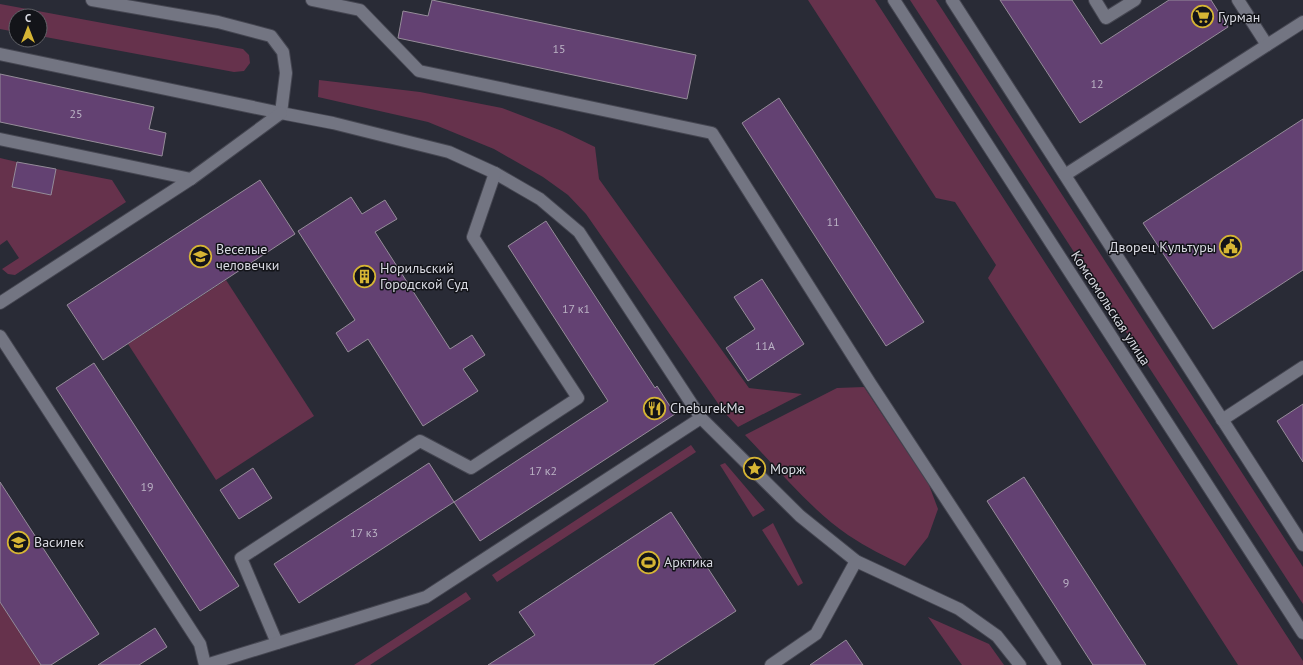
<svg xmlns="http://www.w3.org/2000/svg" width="1303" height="665" font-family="'PT Sans',sans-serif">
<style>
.green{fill:#66324c}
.building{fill:#634172;stroke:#958c99}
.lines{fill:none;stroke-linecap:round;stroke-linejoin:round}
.minor-casing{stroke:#454651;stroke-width:14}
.minor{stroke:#737582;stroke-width:12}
.labels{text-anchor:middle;stroke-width:3;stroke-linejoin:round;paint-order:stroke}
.number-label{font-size:12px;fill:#bbb3c5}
.poi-label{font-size:14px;fill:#d8d9e1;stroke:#131419;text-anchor:start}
.street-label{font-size:14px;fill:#d8d9e1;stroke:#131419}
</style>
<rect width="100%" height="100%" fill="#292b36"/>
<!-- green -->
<g class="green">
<path d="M808 0H875L1303 661V665H1238L988 278 996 265 955 202 936 198Z"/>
<path d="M910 0H936L1303 567V604Z"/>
<path d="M0 4 243 49 249 55 250 63 244 71 234 72 40 36V16H16V32L0 29Z"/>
<path d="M319 80 420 92 502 108 562 131 595 147 599 179 749 388 802 394 738 427 724 412 586 214 568 195 543 177 494 149 428 122 318 97Z"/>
<path d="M0 158 17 162 13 187 51 194 56 169 112 180 126 202 15 275 8 274 2 269 19 258 7 240 0 245Z"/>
<path d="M226 280 314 416 216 480 128 344Z"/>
<path d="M864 387 929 485 938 509 928 537 905 566C886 557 866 547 848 535 809 508 778 469 745 435L837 388Z"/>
<path d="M691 445 696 452 497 582 492 575Z"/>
<path d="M725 463 765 510 753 517 720 465Z"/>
<path d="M773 523 803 583 798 586 762 530Z"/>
<path d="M466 592 471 599 370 665H354Z"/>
<path d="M0 602 41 665H0Z"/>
<path d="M928 617 989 644 1004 665H962Z"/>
</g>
<!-- building -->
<g class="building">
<path d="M432 0 696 55 687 99 398 38 403 11 428 16Z"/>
<path d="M1000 0H1072L1101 44 1169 0H1211L1228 27 1080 123Z"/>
<path d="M0 74 154 107 149 129 166 133 162 156 0 122Z"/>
<path d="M779 98 924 322 886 346 742 123Z"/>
<path d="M1303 119V270L1213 329 1143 223Z"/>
<path d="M17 162 56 169 51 195 12 187Z"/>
<path d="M260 180 295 234 103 360 67 305Z"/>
<path d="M351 197 362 214 385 200 397 219 375 232 450 349 472 335 485 355 463 369 478 391 423 426 368 339 348 352 336 333 355 320 298 231Z"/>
<path d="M546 221 655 388 657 386 675 414 480 541 454 502 608 401 508 246Z"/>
<path d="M762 279 804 344 748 381 726 348 755 329 734 297Z"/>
<path d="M94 363 239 586 200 611 56 388Z"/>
<path d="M1303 404V462L1277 421Z"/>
<path d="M429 463 454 502 299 603 274 564Z"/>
<path d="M253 468 272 498 239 519 220 490Z"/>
<path d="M1024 477 1146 665H1093L987 501Z"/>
<path d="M0 482 99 634 51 665H41L0 602Z"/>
<path d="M671 512 736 611 653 665H488L535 635 519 612Z"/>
<path d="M155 628 167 647 139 665H98Z"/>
<path d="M846 640 863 665H810Z"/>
</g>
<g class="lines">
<defs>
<g id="minor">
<path d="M92 0 218 22 271 36 283 52 286 73 281 113 333 123 449 152 495 173 540 199 579 232 701 418 800 516 856 561 959 609 997 636 1020 665"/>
<path d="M312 0 360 10 419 71 712 133 870 383 1055 665"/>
<path d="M894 0 1303 633"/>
<path d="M952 0 1303 545"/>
<path d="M1095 0 1106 18 1135 0"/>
<path d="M1238 0 1267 45"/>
<path d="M0 54 281 113"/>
<path d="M0 139 191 179"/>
<path d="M1065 175 1303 22"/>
<path d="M0 303 191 179 281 113"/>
<path d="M0 336 200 644 205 665"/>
<path d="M1222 420 1303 367"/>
<path d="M277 643 241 558 420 441 471 468 578 398 473 237 495 173"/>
<path d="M206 665 426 597 701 418"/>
<path d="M771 665 816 634 856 561"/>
</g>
</defs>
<!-- minor casing -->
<use href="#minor" class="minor-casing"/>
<!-- minor -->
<use href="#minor" class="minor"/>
</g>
<!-- icons -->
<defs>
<symbol id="supermarket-ring" viewBox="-11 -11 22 22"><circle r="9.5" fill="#131419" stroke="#d6b534" stroke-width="1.5"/><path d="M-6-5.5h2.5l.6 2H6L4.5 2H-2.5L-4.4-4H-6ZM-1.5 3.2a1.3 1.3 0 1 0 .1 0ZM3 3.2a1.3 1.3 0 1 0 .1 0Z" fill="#d6b534"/></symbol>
<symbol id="civic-ring" viewBox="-11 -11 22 22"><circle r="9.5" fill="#131419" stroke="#d6b534" stroke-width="1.5"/><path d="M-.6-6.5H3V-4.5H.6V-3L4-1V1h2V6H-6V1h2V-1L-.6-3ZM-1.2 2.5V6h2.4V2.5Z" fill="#d6b534"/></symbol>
<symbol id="school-ring" viewBox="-11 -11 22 22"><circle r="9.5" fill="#131419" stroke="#d6b534" stroke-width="1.5"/><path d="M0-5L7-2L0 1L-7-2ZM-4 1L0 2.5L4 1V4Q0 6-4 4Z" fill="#d6b534"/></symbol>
<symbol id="building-ring" viewBox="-11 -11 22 22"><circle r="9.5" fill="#131419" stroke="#d6b534" stroke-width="1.5"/><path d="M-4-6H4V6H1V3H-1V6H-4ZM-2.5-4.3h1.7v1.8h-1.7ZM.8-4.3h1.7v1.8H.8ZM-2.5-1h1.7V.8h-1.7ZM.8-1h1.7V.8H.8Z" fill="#d6b534"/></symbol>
<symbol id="restaurant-ring" viewBox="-11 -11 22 22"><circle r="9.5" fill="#131419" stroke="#d6b534" stroke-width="1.5"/><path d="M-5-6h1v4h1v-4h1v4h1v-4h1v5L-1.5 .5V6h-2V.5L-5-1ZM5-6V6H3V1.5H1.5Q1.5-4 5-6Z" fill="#d6b534"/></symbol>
<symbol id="sight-ring" viewBox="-11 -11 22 22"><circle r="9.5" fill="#131419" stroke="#d6b534" stroke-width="1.5"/><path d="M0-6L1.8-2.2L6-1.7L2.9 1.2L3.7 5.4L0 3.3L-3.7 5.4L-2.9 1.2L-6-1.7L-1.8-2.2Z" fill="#d6b534"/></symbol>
<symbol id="stadium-ring" viewBox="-11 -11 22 22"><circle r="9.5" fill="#131419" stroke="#d6b534" stroke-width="1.5"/><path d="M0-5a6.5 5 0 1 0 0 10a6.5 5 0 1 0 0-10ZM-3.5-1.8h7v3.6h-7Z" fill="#d6b534"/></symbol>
</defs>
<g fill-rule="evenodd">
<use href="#supermarket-ring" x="1190" y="4" width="25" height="25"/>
<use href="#civic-ring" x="1218" y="234" width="25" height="25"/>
<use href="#school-ring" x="188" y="244" width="25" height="25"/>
<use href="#building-ring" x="352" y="264" width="25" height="25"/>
<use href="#restaurant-ring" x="642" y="396" width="25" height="25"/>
<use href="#sight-ring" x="742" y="456" width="25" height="25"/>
<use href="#school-ring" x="6" y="530" width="25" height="25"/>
<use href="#stadium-ring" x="636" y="550" width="25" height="25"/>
</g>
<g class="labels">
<!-- number labels -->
<g class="number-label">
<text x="559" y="53">15</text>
<text x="1097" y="88">12</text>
<text x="76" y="118">25</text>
<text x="833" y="226">11</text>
<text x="576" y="313">17 к1</text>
<text x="765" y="350">11А</text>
<text x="543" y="475">17 к2</text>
<text x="147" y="491">19</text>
<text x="364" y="537">17 к3</text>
<text x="1066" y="587">9</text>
</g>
<!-- poi labels -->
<g class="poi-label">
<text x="1218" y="22">Гурман</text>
<text x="1216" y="252" text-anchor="end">Дворец Культуры</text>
<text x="216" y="254">Веселые<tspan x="216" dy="16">человечки</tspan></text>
<text x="380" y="273">Норильский<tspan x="380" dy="16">Городской Суд</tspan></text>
<text x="670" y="413">CheburekMe</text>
<text x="770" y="474">Морж</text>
<text x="34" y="547">Василек</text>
<text x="664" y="567">Арктика</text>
</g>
<!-- street labels -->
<g class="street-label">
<text transform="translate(1111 308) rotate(57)" y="5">Комсомольская улица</text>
</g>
</g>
<!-- north arrow -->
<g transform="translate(28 28)"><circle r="19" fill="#131419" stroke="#626369"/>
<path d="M0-3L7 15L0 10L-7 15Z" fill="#d6b534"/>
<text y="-6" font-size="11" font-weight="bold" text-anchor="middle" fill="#d8d9e1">С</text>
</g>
</svg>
